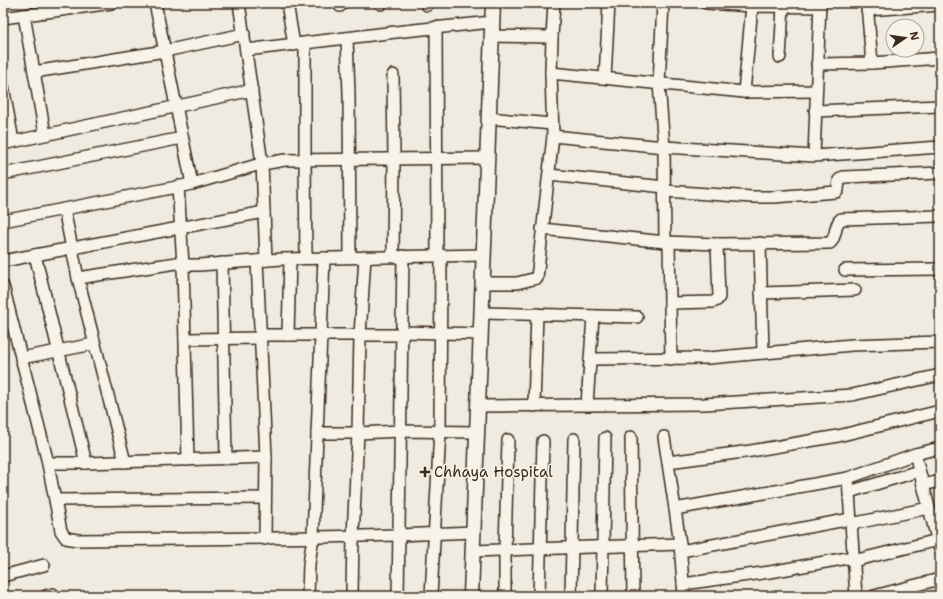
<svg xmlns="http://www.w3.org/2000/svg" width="943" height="599" font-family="'Shantell Sans',sans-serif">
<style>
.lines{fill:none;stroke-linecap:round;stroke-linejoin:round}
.minor-casing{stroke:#3b2a1e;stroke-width:14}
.major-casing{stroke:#3b2a1e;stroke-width:17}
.minor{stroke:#f7f3e8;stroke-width:11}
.major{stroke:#f7f3e8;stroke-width:14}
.poi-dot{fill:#3b2a1e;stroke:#f7f3e8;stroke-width:1.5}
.labels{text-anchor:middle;stroke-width:3;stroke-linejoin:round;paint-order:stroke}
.poi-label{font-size:15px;fill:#3b2a1e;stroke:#f7f3e8;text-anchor:start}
</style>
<rect width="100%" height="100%" fill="#efebe0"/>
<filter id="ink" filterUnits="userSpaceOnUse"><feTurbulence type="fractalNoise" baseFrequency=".025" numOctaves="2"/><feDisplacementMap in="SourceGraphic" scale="8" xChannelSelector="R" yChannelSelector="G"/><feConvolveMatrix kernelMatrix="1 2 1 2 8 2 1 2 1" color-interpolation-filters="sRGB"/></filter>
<g filter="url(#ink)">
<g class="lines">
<defs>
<g id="minor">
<path d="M155 3 192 184"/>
<path d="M239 3 262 163 266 260"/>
<path d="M287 3 294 45"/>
<path d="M340 3V6"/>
<path d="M381 3V4"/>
<path d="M427 3V5"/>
<path d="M706 3 752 6"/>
<path d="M867 4 872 63"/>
<path d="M867 10 940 5"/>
<path d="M24 15 45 134"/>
<path d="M3 18 112 3"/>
<path d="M436 27 437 255"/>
<path d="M491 36 552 37 551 73 553 136 664 147 814 156 820 3"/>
<path d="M552 37 554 3"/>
<path d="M347 38 349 94 350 257"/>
<path d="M305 43V159L306 258"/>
<path d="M246 50 404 31 492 22"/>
<path d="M780 57 783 7"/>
<path d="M817 64 872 63 940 58"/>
<path d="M34 72 165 51 244 34"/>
<path d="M551 73 744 92 752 6 820 7"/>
<path d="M393 75 394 158 393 256"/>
<path d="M605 78 609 3"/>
<path d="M3 86 13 141"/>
<path d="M744 92 816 91"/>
<path d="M815 111 940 106"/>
<path d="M488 118 552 124"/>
<path d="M3 144 252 90"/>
<path d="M814 156 940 147"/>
<path d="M3 174 182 138"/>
<path d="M549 175 665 187"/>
<path d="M178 186 183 265 188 460"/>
<path d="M665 191 752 197H774L836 192 838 190 839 180 843 177 940 173"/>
<path d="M64 209 78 278 125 462"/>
<path d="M3 221 192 184 257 165 285 160 487 158"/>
<path d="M542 229 665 242 664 147 659 84 663 3"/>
<path d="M665 242 717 244 830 243C837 237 834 224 841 219L940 216"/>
<path d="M669 243 671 359"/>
<path d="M760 243 763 353"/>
<path d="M35 255 86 463"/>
<path d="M3 261 264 212"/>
<path d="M257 261 266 457 265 539"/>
<path d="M222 263 226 458"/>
<path d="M183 265H199L282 259 484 255"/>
<path d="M845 270 940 269"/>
<path d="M78 278 183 262"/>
<path d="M483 283H517L537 278 553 136"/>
<path d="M3 286 47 459 61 531 66 538 77 540C209 539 341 538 473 532"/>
<path d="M761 293 855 290"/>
<path d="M670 303 713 302 717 300 719 297 717 244"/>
<path d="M482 313 637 317"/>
<path d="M402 332 481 334"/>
<path d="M261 335H402"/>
<path d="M288 335 290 259"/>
<path d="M185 339 261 338"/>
<path d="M21 358 94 344"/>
<path d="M590 359 709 358 852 345 940 342"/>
<path d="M587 405 593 316"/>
<path d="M478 406 704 404 852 395 940 375"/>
<path d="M534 406 537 314"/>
<path d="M317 433H358L401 431 477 432"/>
<path d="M631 437 633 596"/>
<path d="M664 437 675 509"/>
<path d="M940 448 915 454 940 550"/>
<path d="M668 462 751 451 838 436 940 411"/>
<path d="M48 463H86L266 457"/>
<path d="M848 478 856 596"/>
<path d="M923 485 940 481"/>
<path d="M849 492 919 471"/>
<path d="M56 500 265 498"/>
<path d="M851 524 929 508"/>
<path d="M473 551 680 544"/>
<path d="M681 551 851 519"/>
<path d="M853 561 938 540"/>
<path d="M3 576 44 565"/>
<path d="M683 584 770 572 853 557"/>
<path d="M46 596 53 594"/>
<path d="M308 596 309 564 313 537 324 258"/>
<path d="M352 596 353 536 358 433 360 335 365 257"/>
<path d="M398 596 403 256"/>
<path d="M431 596 440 431 441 255"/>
<path d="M505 596V550L508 440"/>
<path d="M539 596 543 441"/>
<path d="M571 596 574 439"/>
<path d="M602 596 605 438"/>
<path d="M684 596 680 544 675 509 848 478 915 454"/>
<path d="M874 596 940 579"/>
</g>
<path id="major" d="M471 596 493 3"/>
</defs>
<!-- minor casing -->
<use href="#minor" class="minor-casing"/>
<!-- major casing -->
<use href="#major" class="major-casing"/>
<!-- minor -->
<use href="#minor" class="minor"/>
<!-- major -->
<use href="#major" class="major"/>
</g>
</g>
<!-- markers -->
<path class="poi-dot" d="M423 466h4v4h4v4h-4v4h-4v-4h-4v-4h4z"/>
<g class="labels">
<!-- poi labels -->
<g class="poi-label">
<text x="434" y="477">Chhaya Hospital</text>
</g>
</g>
<!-- margin -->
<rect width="943" height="599" fill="none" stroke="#f7f3e8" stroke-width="16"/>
<rect x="8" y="8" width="927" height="583" fill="none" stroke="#3b2a1e" stroke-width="1.5" filter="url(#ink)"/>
<!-- north arrow -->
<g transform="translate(905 38) rotate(77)"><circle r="19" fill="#f7f3e8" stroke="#aca397"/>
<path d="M0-3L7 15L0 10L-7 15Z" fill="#3b2a1e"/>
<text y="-6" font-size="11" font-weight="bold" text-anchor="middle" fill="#3b2a1e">N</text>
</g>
</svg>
